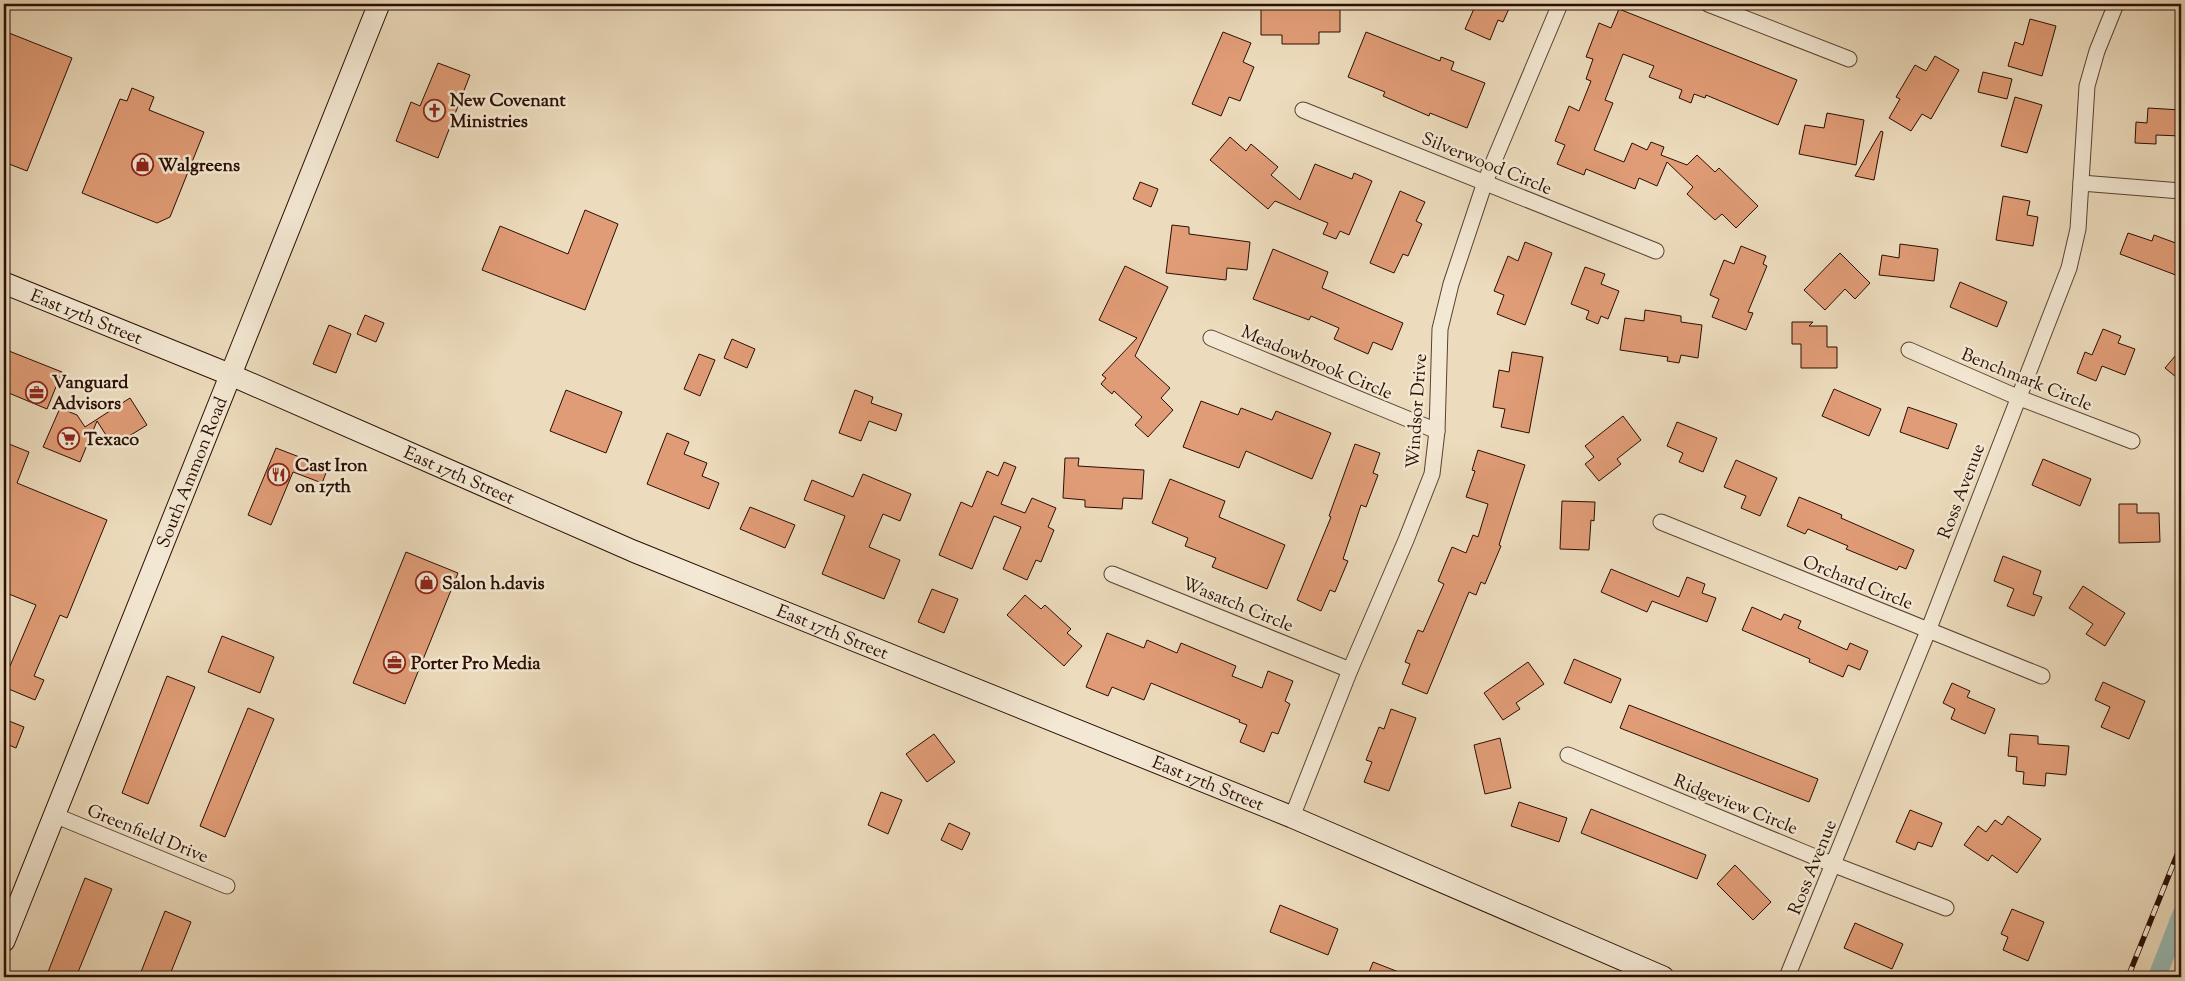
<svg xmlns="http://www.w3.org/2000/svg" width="2185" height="981" font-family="'Sorts Mill Goudy',serif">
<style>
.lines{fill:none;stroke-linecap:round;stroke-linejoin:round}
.canal{stroke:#99bbb4;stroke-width:18}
.building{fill:#e09c76;stroke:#2b0e03}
.street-casing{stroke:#5b4131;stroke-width:17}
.secondary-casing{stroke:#2b0e03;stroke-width:23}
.street{stroke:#f3e8d3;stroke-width:15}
.secondary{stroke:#f3e8d3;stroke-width:21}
.rail-casing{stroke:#2b0e03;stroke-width:5.5}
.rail{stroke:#f3e8d3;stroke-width:4;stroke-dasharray:11;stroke-linecap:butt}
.labels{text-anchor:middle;stroke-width:5;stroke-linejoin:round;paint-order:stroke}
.poi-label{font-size:18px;font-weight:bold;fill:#2b0e03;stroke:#f3e8d3;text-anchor:start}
.street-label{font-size:18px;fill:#2b0e03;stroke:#f3e8d3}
</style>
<rect width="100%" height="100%" fill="#ecdbbc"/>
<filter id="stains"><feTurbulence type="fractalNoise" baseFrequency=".004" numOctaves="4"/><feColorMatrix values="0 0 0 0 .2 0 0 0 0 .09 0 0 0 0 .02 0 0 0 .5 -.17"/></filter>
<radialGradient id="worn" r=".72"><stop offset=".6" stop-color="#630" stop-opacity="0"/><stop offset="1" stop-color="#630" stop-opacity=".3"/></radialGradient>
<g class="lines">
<!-- canal -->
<path class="canal" d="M2157 977 2181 915"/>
</g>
<!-- building -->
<g class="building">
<path d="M1261 4H1340V32H1319V44H1282V35H1261Z"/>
<path d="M1476 4H1511L1503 22 1498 20 1490 40 1465 29Z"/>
<path d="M1619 9 1797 80 1778 125 1706 95 1705 98 1694 94 1691 103 1679 98 1682 90 1649 77 1654 66 1623 54 1605 100 1613 103 1594 150 1624 162 1632 143 1647 150 1651 142 1664 147 1661 155 1687 165 1697 155 1715 172 1719 168 1758 206 1736 228 1722 214 1715 220 1687 194 1693 187 1667 162 1657 186 1639 178 1635 189 1586 169 1584 175 1557 164 1565 145 1555 141 1569 106 1579 111 1591 81 1586 79 1593 59 1586 57 1599 23 1611 28Z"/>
<path d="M2030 19 2056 26 2042 76 2008 66 2015 42 2023 45Z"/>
<path d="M4 31 72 58 27 171 4 162Z"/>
<path d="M1223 32 1251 43 1243 62 1254 67 1240 101 1229 97 1221 116 1192 104Z"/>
<path d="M1366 32 1440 61 1441 57 1454 62 1451 70 1485 83 1467 128 1430 113 1429 116 1383 96 1385 92 1348 77Z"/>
<path d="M1935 56 1959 70 1931 119 1922 114 1911 131 1889 118 1900 99 1896 97 1915 65 1926 71Z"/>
<path d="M438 63 470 75 438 158 396 141 411 102 420 106Z"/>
<path d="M1983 72 2012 79 2007 99 1978 92Z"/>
<path d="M132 88 154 97 149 110 204 132 170 217 157 223 82 193 120 99 127 101Z"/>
<path d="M2015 97 2042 105 2027 153 2001 146Z"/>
<path d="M2148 108 2181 110V136L2156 135V144L2135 143 2136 122 2147 123Z"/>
<path d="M1827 113 1864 120 1856 165 1799 154 1805 125 1824 128Z"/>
<path d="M1881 131 1883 132 1874 180 1855 176Z"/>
<path d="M1230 137 1246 151 1251 144 1278 167 1271 175 1300 200 1315 164 1352 179 1354 173 1372 181 1349 235 1340 231 1336 239 1323 234 1328 223 1275 201 1268 209 1210 160Z"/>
<path d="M1140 182 1158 189 1151 207 1133 199Z"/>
<path d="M1400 191 1425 202 1416 221 1422 224 1408 256 1403 254 1394 273 1370 263Z"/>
<path d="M2003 196 2030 201 2027 215 2038 217 2033 246 1996 240Z"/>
<path d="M585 210 618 224 585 310 482 270 500 226 568 254Z"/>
<path d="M1172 225 1189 227V234L1250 242 1247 270 1227 268 1226 280 1166 273Z"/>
<path d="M2128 233 2152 241 2154 235 2181 245V277L2120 254Z"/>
<path d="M1525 242 1552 253 1525 325 1497 314 1504 295 1494 291 1508 256 1518 261Z"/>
<path d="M1900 244 1938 249 1934 281 1879 275 1882 255 1899 258Z"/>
<path d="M1741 246 1766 256 1763 264 1767 266 1748 312 1753 313 1746 330 1712 317 1719 299 1710 295 1724 260 1734 264Z"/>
<path d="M1273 249 1328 272 1322 288 1403 323 1392 350 1373 342 1368 354 1334 339 1339 328 1311 316 1309 320 1253 299Z"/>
<path d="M1840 253 1870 283 1855 299 1845 289 1825 310 1804 290Z"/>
<path d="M1125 266 1168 287 1135 356 1170 388 1161 398 1173 410 1148 437 1135 425 1142 417 1114 391 1112 394 1101 384 1106 378 1102 375 1137 338 1099 320Z"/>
<path d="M1585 267 1605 274 1601 284 1619 291 1608 319 1601 316 1598 324 1586 319 1589 311 1571 304Z"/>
<path d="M1960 282 2007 302 1997 327 1950 307Z"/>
<path d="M1645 310 1681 316V322L1702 325 1698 358 1681 355 1679 363 1667 361 1668 357 1620 350 1625 318 1644 321Z"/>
<path d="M365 315 384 323 376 342 357 334Z"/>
<path d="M1792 322H1813L1809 326H1827V347H1837V368H1801V344H1792Z"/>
<path d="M329 325 351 334 336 373 313 364Z"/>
<path d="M2103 329 2121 336 2118 343 2135 349 2125 375 2102 366 2096 381 2077 373 2085 352 2092 355Z"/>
<path d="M732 339 755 349 747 368 724 358Z"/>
<path d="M4 349 62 372 47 409 4 391Z"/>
<path d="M2181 349V381L2165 368Z"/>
<path d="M1512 352 1543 357 1529 433 1501 427 1505 409 1493 407 1499 370 1509 372Z"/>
<path d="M699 354 715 360 700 396 684 389Z"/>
<path d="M1834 389 1881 409 1869 436 1822 416Z"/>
<path d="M566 390 622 412 606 453 550 431Z"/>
<path d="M855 390 873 397 871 403 902 414 896 431 869 421 861 441 839 433Z"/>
<path d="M130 398 147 425 113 446 97 421 80 462 43 447 60 408 77 415 85 427Z"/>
<path d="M1201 401 1238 415 1241 408 1272 420 1276 411 1331 433 1312 479 1246 451 1239 468 1183 447Z"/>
<path d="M1908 407 1957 424 1948 449 1900 432Z"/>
<path d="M1623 416 1641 440 1617 459 1621 464 1599 481 1585 464 1594 457 1585 446Z"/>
<path d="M1677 422 1717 438 1703 472 1679 462 1683 453 1667 446Z"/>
<path d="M667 433 689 442 684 454 707 463 702 476 719 483 709 509 647 484Z"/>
<path d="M4 442 29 452 17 483 107 520 67 618 60 615 34 676 44 680 35 700 4 687V664L10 666 36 605 4 592Z"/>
<path d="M1355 444 1380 453 1373 473 1378 475 1366 507 1361 505 1343 559 1348 561 1335 592 1330 590 1321 611 1297 600 1331 517 1329 516Z"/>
<path d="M276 448 328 468 322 483 293 472 271 525 248 515Z"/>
<path d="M1478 450 1525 465 1499 545 1501 546 1485 584 1481 582 1476 595 1469 592 1427 694 1402 684 1410 664 1405 662 1418 630 1423 632 1444 584 1438 581 1452 547 1466 553 1473 535 1478 537 1488 504 1466 497 1475 471 1472 470Z"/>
<path d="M1065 458H1079L1078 466 1144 470 1142 499 1123 498 1122 509 1085 507V500L1063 498Z"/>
<path d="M2043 459 2091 479 2080 506 2032 485Z"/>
<path d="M1736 460 1777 478 1760 516 1741 508 1746 496 1724 487Z"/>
<path d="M1004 462 1016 467 1001 504 1025 513 1032 498 1056 508 1048 527 1054 530 1041 562 1036 560 1027 580 1003 569 1021 527 994 516 972 569 939 555 961 502 972 507 987 471 998 476Z"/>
<path d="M863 474 911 494 900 521 883 514 869 547 900 560 884 599 822 574 845 516 804 500 812 480 853 497Z"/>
<path d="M1170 479 1225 501 1219 517 1285 545 1267 589 1212 567 1216 558 1185 546 1188 538 1152 523Z"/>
<path d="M1799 497 1842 515 1841 518 1914 550 1906 569 1899 566 1897 570 1846 549 1848 546 1808 529 1805 534 1787 526Z"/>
<path d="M1562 501 1595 502 1594 521 1591 520 1589 550 1560 549Z"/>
<path d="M2119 504H2137V513H2159L2160 542 2119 543Z"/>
<path d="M750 507 795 525 785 548 740 529Z"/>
<path d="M406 552 458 573 405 704 353 683Z"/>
<path d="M2003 556 2041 571 2033 594 2042 597 2034 616 2007 606 2014 589 1994 581Z"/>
<path d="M1611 569 1679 597 1687 577 1705 584 1702 593 1716 598 1707 622 1652 601 1647 612 1601 592Z"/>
<path d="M2083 586 2125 613 2105 646 2086 634 2093 624 2069 608Z"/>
<path d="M932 589 958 599 944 633 918 622Z"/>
<path d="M1025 595 1041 609 1045 605 1071 629 1067 633 1082 646 1064 666 1007 615Z"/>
<path d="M1752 607 1781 620 1784 614 1801 621 1798 628 1847 650 1850 643 1868 651 1860 670 1848 665 1843 677 1809 662 1810 659 1742 630Z"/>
<path d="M1107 633 1144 648 1147 640 1177 653 1181 643 1236 666 1232 676 1262 688 1268 671 1293 681 1285 701 1290 704 1278 734 1272 732 1264 752 1240 742 1247 725 1239 722 1240 720 1151 683 1144 700 1112 687 1108 696 1086 687Z"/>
<path d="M222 636 274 657 260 693 208 672Z"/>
<path d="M1574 659 1621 679 1611 703 1564 683Z"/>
<path d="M1528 662 1544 684 1516 703 1520 709 1503 720 1484 693Z"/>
<path d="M167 676 195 687 148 804 122 793Z"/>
<path d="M2103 682 2145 701 2129 739 2101 727 2110 707 2095 700Z"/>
<path d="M1952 683 1970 691 1967 697 1995 709 1985 734 1951 719 1955 709 1943 703Z"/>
<path d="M1629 705 1818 779 1809 802 1620 728Z"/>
<path d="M248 708 274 719 225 837 200 826Z"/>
<path d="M1391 709 1416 718 1389 791 1364 782 1372 762 1366 760 1379 727 1384 729Z"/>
<path d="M4 719 24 727 16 748 4 743Z"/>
<path d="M934 734 955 762 927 782 906 754Z"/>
<path d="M2010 734 2038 736V744L2069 746 2066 775 2046 773 2045 786 2023 784 2024 772 2016 771 2017 757 2008 756Z"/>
<path d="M1500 738 1511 788 1485 794 1474 745Z"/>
<path d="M881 792 902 800 888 834 868 825Z"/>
<path d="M1519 802 1567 818 1559 842 1511 826Z"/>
<path d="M1591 809 1706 855 1697 879 1581 833Z"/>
<path d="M1910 810 1942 823 1932 847 1918 842 1915 850 1896 842Z"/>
<path d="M2008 816 2041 839 2017 873 1992 855 1988 861 1964 845 1978 826 1986 832 1995 820 2002 825Z"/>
<path d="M949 823 970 833 962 850 941 840Z"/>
<path d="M1735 865 1771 902 1753 920 1717 884Z"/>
<path d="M85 878 112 889 76 977H46Z"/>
<path d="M1280 905 1338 929 1328 955 1270 932Z"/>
<path d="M2012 909 2044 922 2028 961 2003 950 2008 937 2001 934Z"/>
<path d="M165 911 191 922 169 977H139Z"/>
<path d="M1855 923 1903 944 1892 969 1844 948Z"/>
<path d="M1373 962 1409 976V977H1367Z"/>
</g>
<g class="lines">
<defs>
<g id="street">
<path d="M1708 4 1849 59"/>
<path d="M1303 110 1656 251"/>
<path d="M2081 183 2181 191"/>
<path d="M1211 338 1437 431"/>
<path d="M1909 350 2017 397 2132 441"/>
<path d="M1661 522 2042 676"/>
<path d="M1112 574 1350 670"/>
<path d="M1568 755 1832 864 1946 908"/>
<path d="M54 815 227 886"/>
<path d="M1292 817 1350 670 1406 540 1432 474 1437 431 1440 329 1451 284 1485 182 1560 4"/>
<path d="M1787 977 1928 631 2069 268 2078 229 2087 86 2097 51 2116 4"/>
</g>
<g id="secondary">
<path id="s1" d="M4 283 231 375 633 551 1292 817 1663 977"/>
<path id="s2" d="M4 941 379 4"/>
</g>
</defs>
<!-- street casing -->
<use href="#street" class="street-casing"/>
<!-- secondary casing -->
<use href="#secondary" class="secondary-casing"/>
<!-- street -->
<use href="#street" class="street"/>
<!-- secondary -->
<use href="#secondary" class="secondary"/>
<defs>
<path id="rail" d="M2128 977 2181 845"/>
</defs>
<!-- rail casing -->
<use href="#rail" class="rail-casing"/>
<!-- rail -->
<use href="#rail" class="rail"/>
</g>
<!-- icons -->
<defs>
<symbol id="church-ring" viewBox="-11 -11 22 22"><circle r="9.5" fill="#f3e8d3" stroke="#8f2418" stroke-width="1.5"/><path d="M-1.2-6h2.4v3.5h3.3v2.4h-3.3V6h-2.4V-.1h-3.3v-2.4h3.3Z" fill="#8f2418"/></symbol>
<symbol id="shop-ring" viewBox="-11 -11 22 22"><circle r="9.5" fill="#f3e8d3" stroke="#8f2418" stroke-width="1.5"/><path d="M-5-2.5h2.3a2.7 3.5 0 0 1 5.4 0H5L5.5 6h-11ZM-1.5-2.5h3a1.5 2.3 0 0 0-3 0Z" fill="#8f2418"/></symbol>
<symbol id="office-ring" viewBox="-11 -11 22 22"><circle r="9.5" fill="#f3e8d3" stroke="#8f2418" stroke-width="1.5"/><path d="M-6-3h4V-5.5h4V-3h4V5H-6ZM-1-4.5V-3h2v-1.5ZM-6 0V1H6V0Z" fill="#8f2418"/></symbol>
<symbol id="supermarket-ring" viewBox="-11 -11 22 22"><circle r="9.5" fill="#f3e8d3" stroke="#8f2418" stroke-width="1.5"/><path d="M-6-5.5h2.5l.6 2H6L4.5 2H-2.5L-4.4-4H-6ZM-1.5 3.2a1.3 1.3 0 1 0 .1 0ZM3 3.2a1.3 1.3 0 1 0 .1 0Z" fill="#8f2418"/></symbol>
<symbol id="restaurant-ring" viewBox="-11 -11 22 22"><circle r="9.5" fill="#f3e8d3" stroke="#8f2418" stroke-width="1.5"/><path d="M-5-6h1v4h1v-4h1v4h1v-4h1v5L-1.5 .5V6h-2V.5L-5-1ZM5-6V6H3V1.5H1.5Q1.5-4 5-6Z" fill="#8f2418"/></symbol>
</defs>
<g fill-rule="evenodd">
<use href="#church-ring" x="422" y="98" width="25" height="25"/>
<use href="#shop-ring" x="130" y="152" width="25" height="25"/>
<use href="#office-ring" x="24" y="380" width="25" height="25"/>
<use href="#supermarket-ring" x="56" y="426" width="25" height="25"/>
<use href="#restaurant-ring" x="266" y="462" width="25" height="25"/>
<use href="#shop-ring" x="414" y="570" width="25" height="25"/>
<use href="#office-ring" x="382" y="650" width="25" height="25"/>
</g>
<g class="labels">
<!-- poi labels -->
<g class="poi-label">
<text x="450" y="106">New Covenant<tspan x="450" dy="21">Ministries</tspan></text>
<text x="158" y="171">Walgreens</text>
<text x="52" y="388">Vanguard<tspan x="52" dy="21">Advisors</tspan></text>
<text x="84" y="445">Texaco</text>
<text x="295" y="471">Cast Iron<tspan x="295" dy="21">on 17th</tspan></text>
<text x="442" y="589">Salon h.davis</text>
<text x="411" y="669">Porter Pro Media</text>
</g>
<!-- street labels -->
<g class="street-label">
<text transform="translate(1487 163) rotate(22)" y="6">Silverwood Circle</text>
<text dy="6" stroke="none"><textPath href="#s1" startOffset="89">East 17th Street</textPath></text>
<text transform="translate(1317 362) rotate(23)" y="6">Meadowbrook Circle</text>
<text transform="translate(2027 379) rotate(22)" y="6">Benchmark Circle</text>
<text transform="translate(1416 411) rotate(-86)" y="6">Windsor Drive</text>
<text dy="6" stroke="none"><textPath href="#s2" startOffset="505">South Ammon Road</textPath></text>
<text dy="6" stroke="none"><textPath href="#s1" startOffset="494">East 17th Street</textPath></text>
<text transform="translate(1961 491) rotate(-69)" y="6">Ross Avenue</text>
<text transform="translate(1858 582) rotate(22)" y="6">Orchard Circle</text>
<text transform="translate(1238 604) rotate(22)" y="6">Wasatch Circle</text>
<text dy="6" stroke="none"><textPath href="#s1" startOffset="899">East 17th Street</textPath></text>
<text dy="6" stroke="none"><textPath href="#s1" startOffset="1304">East 17th Street</textPath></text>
<text transform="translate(1736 804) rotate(22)" y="6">Ridgeview Circle</text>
<text transform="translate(148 833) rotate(22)" y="6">Greenfield Drive</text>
<text transform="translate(1812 867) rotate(-68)" y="6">Ross Avenue</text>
</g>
</g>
<!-- margin -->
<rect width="2185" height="981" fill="none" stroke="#ecdbbc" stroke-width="20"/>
<rect x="5" y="5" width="2175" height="971" fill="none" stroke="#2b0e03" stroke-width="2.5"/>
<rect x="10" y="10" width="2165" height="961" fill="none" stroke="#2b0e03"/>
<rect width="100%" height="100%" filter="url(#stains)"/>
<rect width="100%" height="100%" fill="url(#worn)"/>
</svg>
